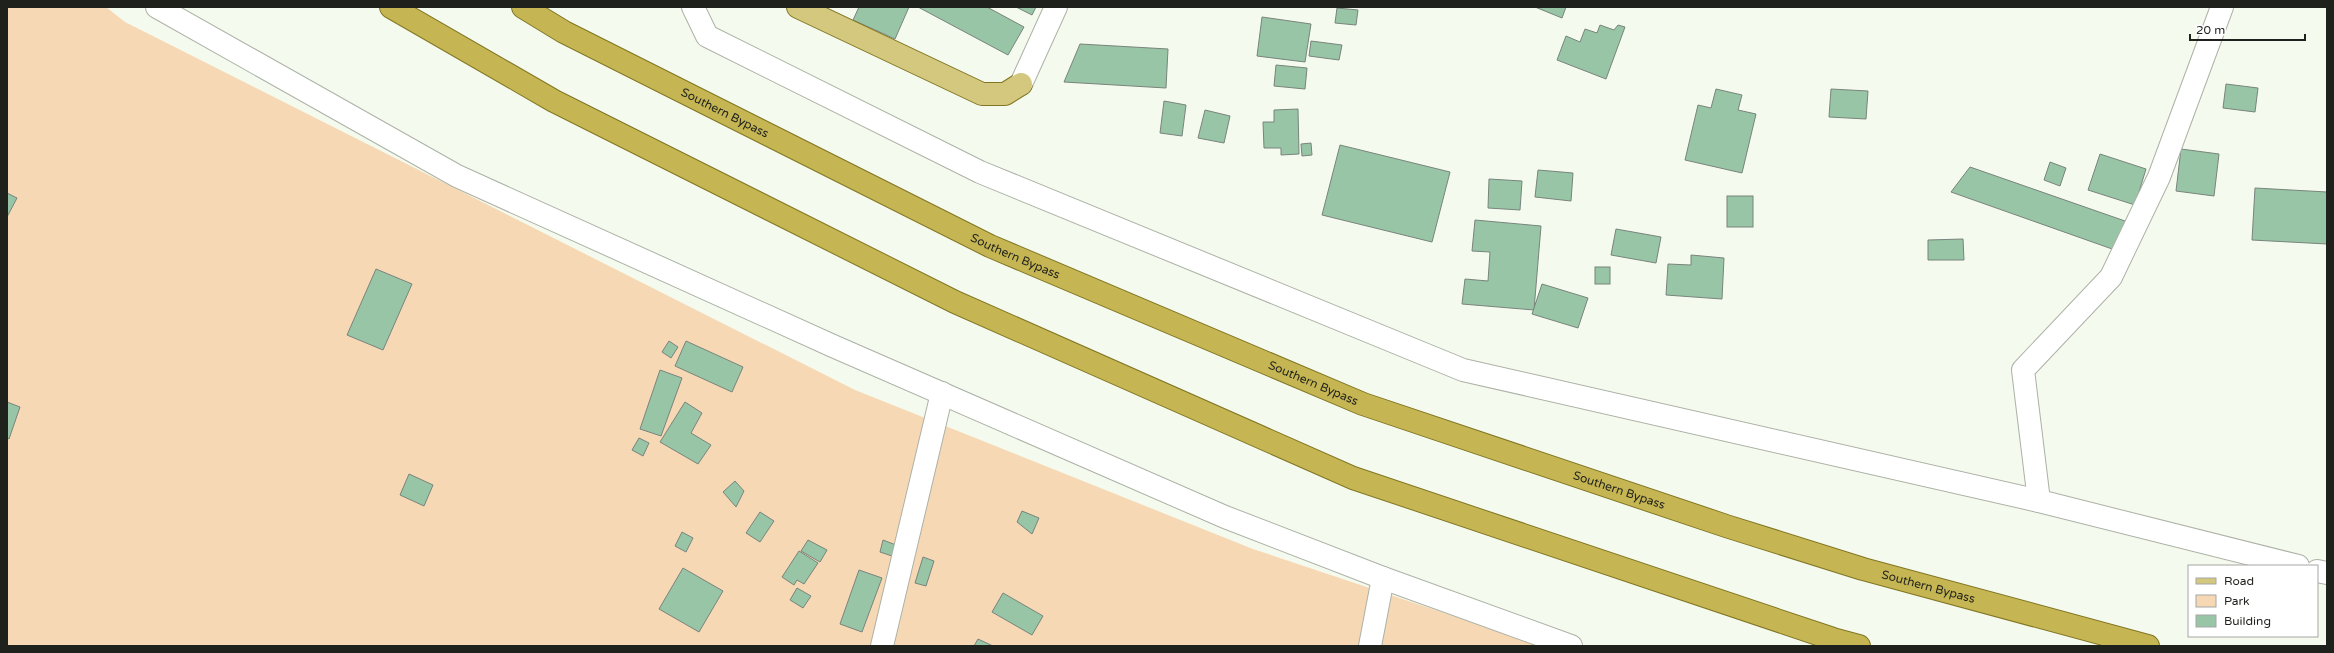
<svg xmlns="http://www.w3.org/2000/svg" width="2334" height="653" font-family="'Varela Round',sans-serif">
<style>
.green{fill:#f7d8b5}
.building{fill:#97c5a5;stroke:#79847d}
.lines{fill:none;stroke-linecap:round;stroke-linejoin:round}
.service-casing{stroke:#acb2a6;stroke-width:24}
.minor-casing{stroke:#acb2a6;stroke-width:24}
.primary-casing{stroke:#827624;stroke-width:24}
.trunk-casing{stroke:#827624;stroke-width:24}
.service{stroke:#fff;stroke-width:22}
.minor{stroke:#fff;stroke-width:22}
.primary{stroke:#d4c87e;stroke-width:22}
.trunk{stroke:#c6b653;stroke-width:22}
.labels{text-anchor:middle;stroke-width:3.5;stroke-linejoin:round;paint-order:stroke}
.street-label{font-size:12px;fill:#1f211d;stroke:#fff}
</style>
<rect width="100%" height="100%" fill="#f4faed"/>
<!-- green -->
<path class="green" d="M7 7H106L125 22 855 390 1253 549 1543 646H7Z"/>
<!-- building -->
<g class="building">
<path d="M859 7H909L895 39 853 20Z"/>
<path d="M918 7H987L1024 27 1008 55Z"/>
<path d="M1016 7H1036L1032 15Z"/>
<path d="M1535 7H1566L1562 18Z"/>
<path d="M1337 8 1358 10 1356 25 1335 23Z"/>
<path d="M1262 17 1311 24 1305 62 1257 56Z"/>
<path d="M1600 25 1614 30 1618 25 1625 27 1606 79 1557 60 1566 36 1580 42 1585 29 1597 33Z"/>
<path d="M1311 41 1342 45 1339 60 1309 56Z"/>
<path d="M1080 44 1168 49 1166 88 1064 82Z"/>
<path d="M1276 65 1307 68 1305 89 1274 86Z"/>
<path d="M2226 84 2258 88 2255 112 2223 108Z"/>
<path d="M1716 89 1742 95 1738 110 1756 114 1742 173 1685 160 1698 105 1711 108Z"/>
<path d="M1831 89 1868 91 1866 119 1829 117Z"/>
<path d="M1164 101 1186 105 1182 136 1160 133Z"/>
<path d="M1298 109 1299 154 1281 155V148H1264L1263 122H1274V110Z"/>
<path d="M1205 110 1230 116 1224 143 1198 138Z"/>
<path d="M1311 143 1312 155 1302 156 1301 144Z"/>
<path d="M1340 145 1450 172 1432 242 1322 215Z"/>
<path d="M2181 149 2219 154 2214 196 2176 191Z"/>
<path d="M2100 154 2146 169 2135 205 2088 190Z"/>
<path d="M2050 162 2066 168 2060 186 2044 180Z"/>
<path d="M1970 167 2125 221 2115 250 1951 192Z"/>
<path d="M1538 170 1573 173 1571 201 1535 197Z"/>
<path d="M1489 179 1522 181 1520 210 1488 208Z"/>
<path d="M2255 188 2327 192V244L2252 240Z"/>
<path d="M7 193 17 198 7 217Z"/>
<rect x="1727" y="196" width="26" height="31"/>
<path d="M1475 220 1541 226 1534 310 1462 304 1465 279 1488 281 1490 252 1472 251Z"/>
<path d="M1616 229 1661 237 1656 263 1611 255Z"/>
<path d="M1963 239 1964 260H1928V240Z"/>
<path d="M1691 255 1724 258 1722 299 1666 295 1668 264 1691 265Z"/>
<rect x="1595" y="267" width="15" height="17"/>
<path d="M376 269 412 284 383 350 347 335Z"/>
<path d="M1542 284 1588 298 1578 328 1532 314Z"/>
<path d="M669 341 678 347 671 358 662 352Z"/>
<path d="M686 341 743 367 732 392 675 366Z"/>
<path d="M660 370 682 378 661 436 640 429Z"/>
<path d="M7 402 20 407 9 439 7 438Z"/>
<path d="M685 402 702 413 691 433 711 445 698 464 660 442Z"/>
<path d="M639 438 649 443 643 456 632 450Z"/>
<path d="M409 474 433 485 424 506 400 495Z"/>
<path d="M735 481 744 491 736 507 723 492Z"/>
<path d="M1022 511 1039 518 1032 534 1017 522Z"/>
<path d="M760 512 774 521 760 542 746 533Z"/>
<path d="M682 532 693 538 686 552 675 546Z"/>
<path d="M808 540 827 550 820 562 801 551Z"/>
<path d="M883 540 896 545 892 556 880 552Z"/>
<path d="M799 551 818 563 804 584 797 580 794 585 782 577Z"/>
<path d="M923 557 934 561 926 586 915 583Z"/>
<path d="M683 568 723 591 699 632 659 609Z"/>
<path d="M859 570 882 578 862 632 840 624Z"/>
<path d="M797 588 811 596 803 608 790 600Z"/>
<path d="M1003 593 1043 616 1032 635 992 612Z"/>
<path d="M978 639 993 646H974Z"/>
</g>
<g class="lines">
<defs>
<path id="service" d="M1370 646 1383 578"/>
<g id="minor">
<path d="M157 7 457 176 833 346 1225 517 1383 578 1571 646"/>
<path d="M693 7 707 36 980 172 1463 370 2039 501 2298 566"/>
<path d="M1021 84 1056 7"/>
<path d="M2039 501 2023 370 2111 277 2159 177 2222 7"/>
<path d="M2317 571 2327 573"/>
<path d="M882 646 942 393"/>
</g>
<path id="primary" d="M798 7 982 94H1005L1021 84"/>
<g id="trunk">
<path d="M391 7 554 101 955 302 1353 478 1833 639 1859 646"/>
<path id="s1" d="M523 7 564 32 990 246 1363 404 1726 526 1863 569 2148 646"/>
</g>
</defs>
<!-- service casing -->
<use href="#service" class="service-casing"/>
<!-- minor casing -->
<use href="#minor" class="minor-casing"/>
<!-- primary casing -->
<use href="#primary" class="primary-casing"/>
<!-- trunk casing -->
<use href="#trunk" class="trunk-casing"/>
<!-- service -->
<use href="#service" class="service"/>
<!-- minor -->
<use href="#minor" class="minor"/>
<!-- primary -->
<use href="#primary" class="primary"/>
<!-- trunk -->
<use href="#trunk" class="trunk"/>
</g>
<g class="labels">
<!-- street labels -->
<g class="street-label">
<text dy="4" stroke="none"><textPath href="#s1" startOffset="228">Southern Bypass</textPath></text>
<text dy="4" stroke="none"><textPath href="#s1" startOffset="552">Southern Bypass</textPath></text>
<text dy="4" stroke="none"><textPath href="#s1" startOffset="876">Southern Bypass</textPath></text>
<text dy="4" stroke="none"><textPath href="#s1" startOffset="1200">Southern Bypass</textPath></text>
<text dy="4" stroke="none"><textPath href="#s1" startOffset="1524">Southern Bypass</textPath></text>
</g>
</g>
<!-- border -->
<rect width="2334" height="653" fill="none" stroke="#1f211d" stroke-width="16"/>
<!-- legend -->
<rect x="2188" y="565" width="130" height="72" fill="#ffffff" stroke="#a5a6a5"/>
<rect x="2196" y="578" width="20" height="6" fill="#d4c87e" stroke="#a5a6a5"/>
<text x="2224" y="585" font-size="12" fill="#1f211d">Road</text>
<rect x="2196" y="595" width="20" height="12" fill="#f7d8b5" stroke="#a5a6a5"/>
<text x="2224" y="605" font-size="12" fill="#1f211d">Park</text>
<rect x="2196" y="615" width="20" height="12" fill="#97c5a5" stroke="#a5a6a5"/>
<text x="2224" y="625" font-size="12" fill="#1f211d">Building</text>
<!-- scale -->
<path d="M2190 34v6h115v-6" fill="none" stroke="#1f211d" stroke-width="2"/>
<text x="2196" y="34" font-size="12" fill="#1f211d" stroke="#ffffff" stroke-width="3" paint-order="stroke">20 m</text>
</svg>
